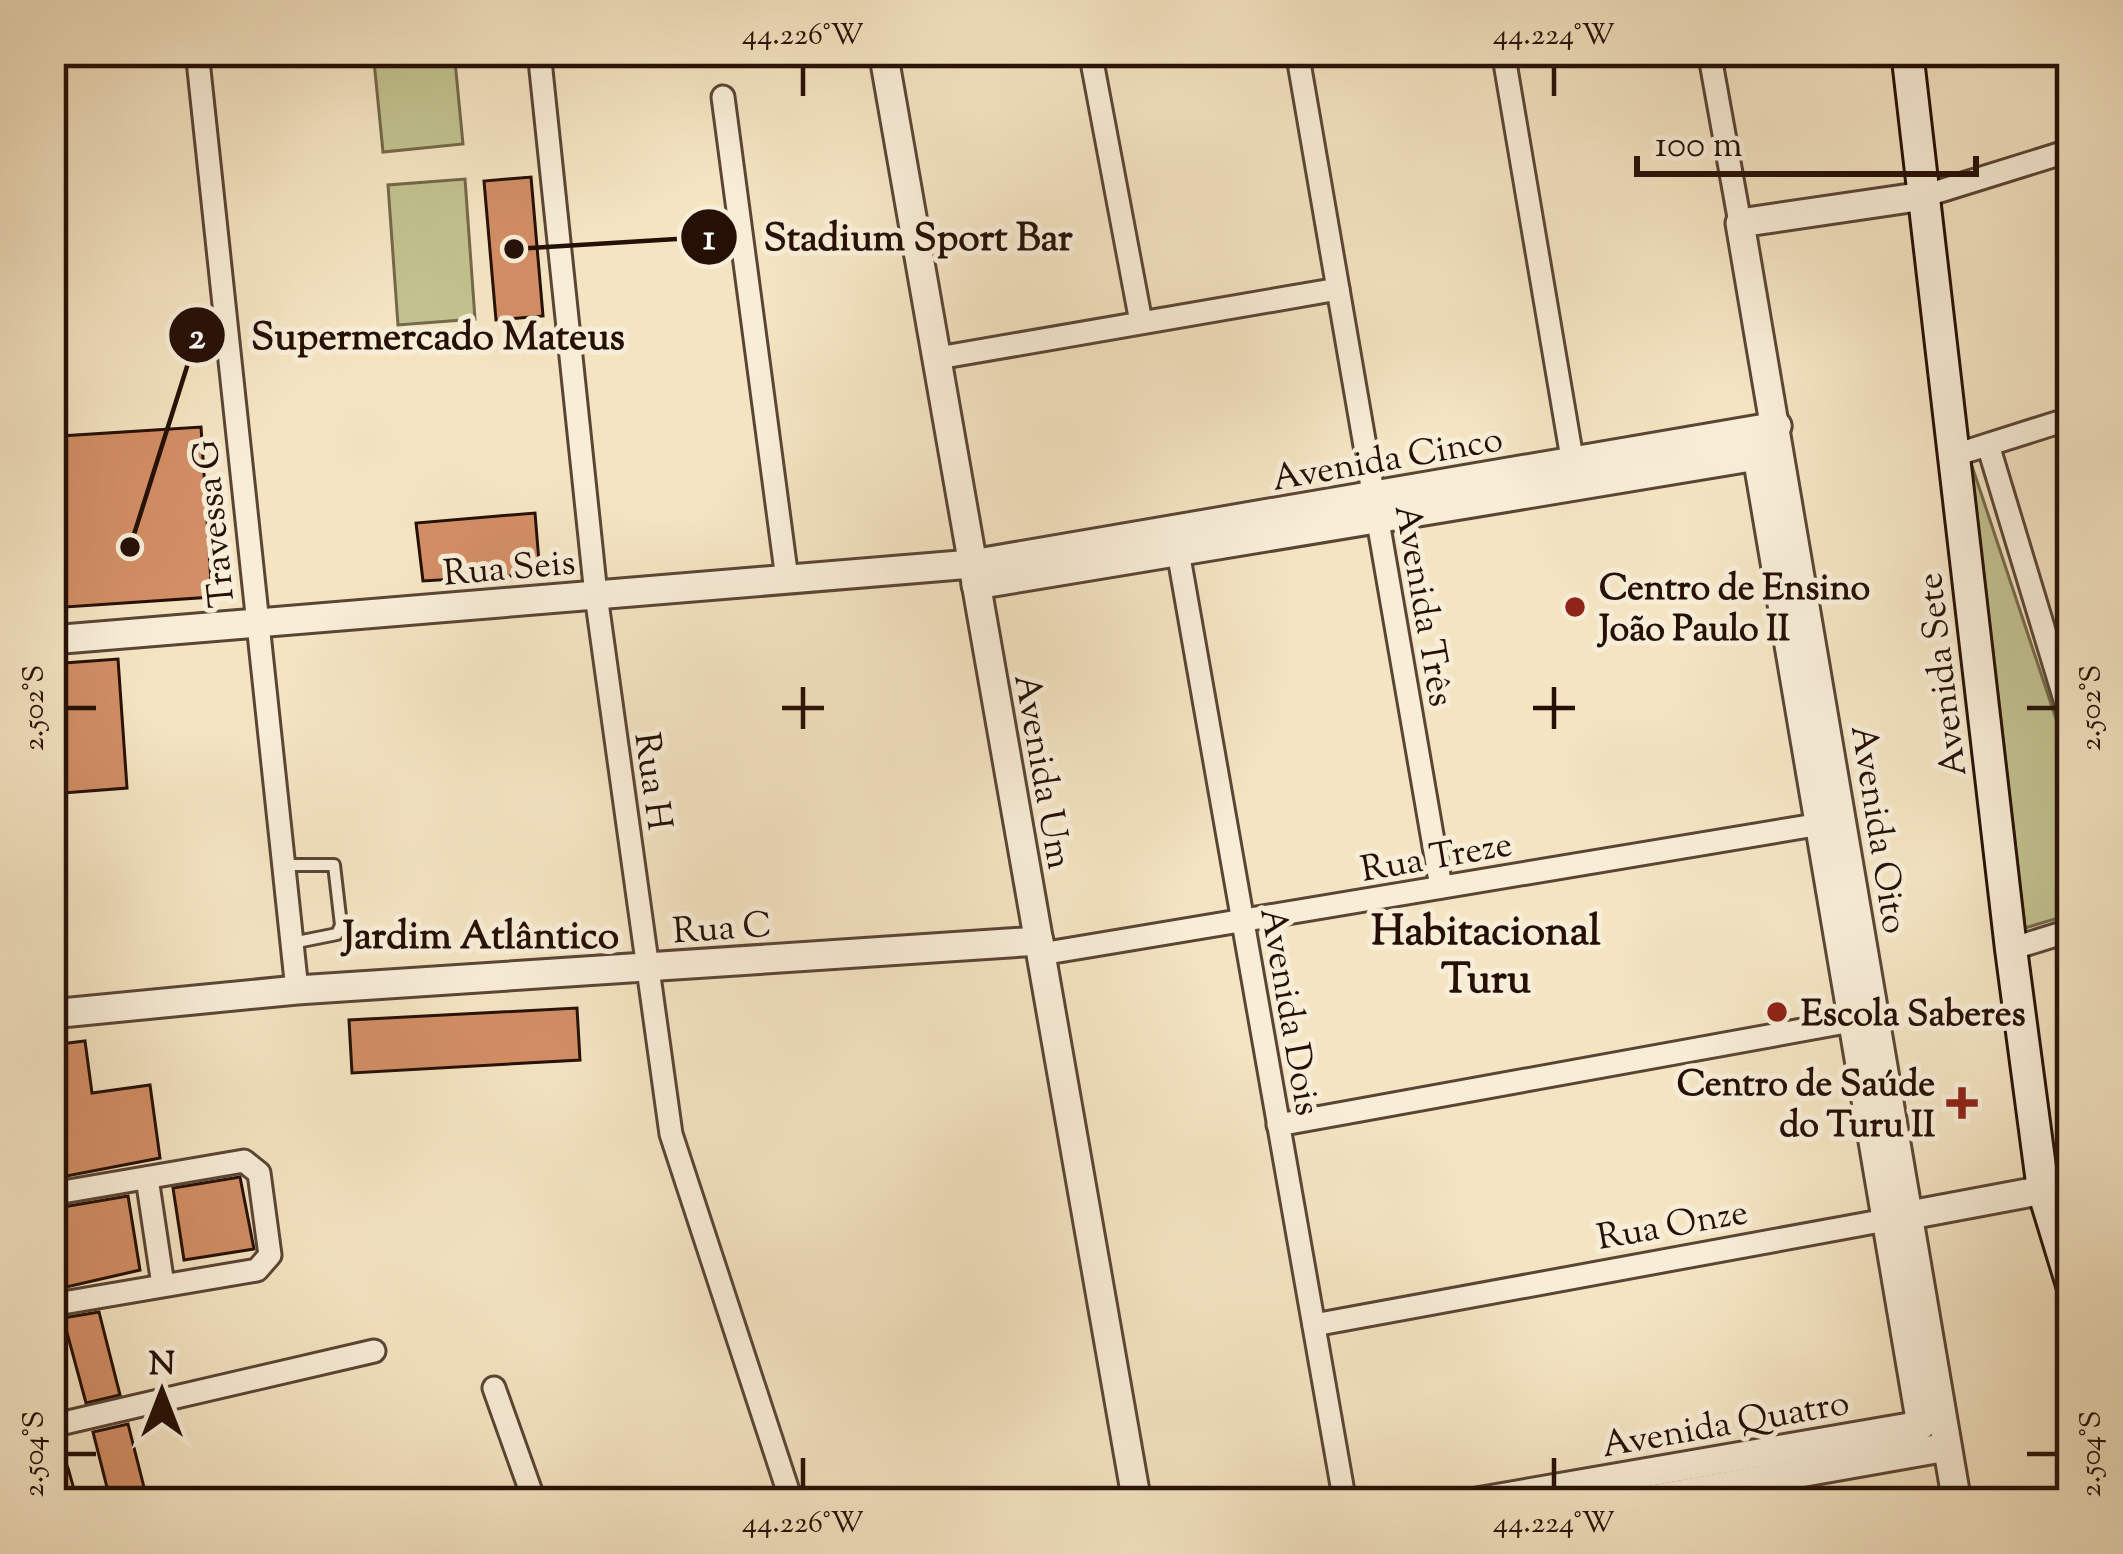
<svg xmlns="http://www.w3.org/2000/svg" width="2123" height="1554" font-family="'Sorts Mill Goudy',serif">
<style>
.green{fill:#c1c28f;stroke:#74694a;stroke-width:3}
.building{fill:#d28e65;stroke:#261006;stroke-width:3}
.lines{fill:none;stroke-linecap:round;stroke-linejoin:round}
.service-casing{stroke:#5a4535;stroke-width:16}
.minor-casing{stroke:#5a4535;stroke-width:27}
.tertiary-casing{stroke:#5a4535;stroke-width:33}
.secondary-casing{stroke:#261006;stroke-width:36}
.primary-casing{stroke:#261006;stroke-width:39}
.service{stroke:#f8edd7;stroke-width:10}
.minor{stroke:#f8edd7;stroke-width:21}
.tertiary{stroke:#f8edd7;stroke-width:27}
.secondary{stroke:#f8edd7;stroke-width:30}
.primary{stroke:#eac281;stroke-width:33}
.ticks{fill:none;stroke:#261006;stroke-width:4.5}
.poi-dot{fill:#8f2418;stroke:#f8edd7;stroke-width:4.5}
.labels{text-anchor:middle;stroke-width:10;stroke-linejoin:round;paint-order:stroke}
.street-label{font-size:36px;fill:#261006;stroke:#f8edd7}
.poi-label{font-size:36px;font-weight:bold;fill:#261006;stroke:#f8edd7;text-anchor:start}
.neighbourhood-label{font-size:39px;font-weight:bold;fill:#261006;stroke:#f8edd7}
.quarter-label{font-size:42px;font-weight:bold;fill:#261006;stroke:#f8edd7}
.leader{fill:none;stroke:#261006;stroke-width:4.5}
.callout-dot{fill:#261006;stroke:#f8edd7;stroke-width:4.5}
.mark-label{font-size:36px;text-anchor:middle;font-weight:bold;fill:#fff}
.callout-label{font-size:39px;text-anchor:middle;font-weight:bold;fill:#261006;stroke:#f8edd7;stroke-width:10;stroke-linejoin:round;paint-order:stroke}
.neatline{fill:none;stroke:#261006;stroke-width:4.5}
.ticks-label{font-size:30px;text-anchor:middle;fill:#261006}
</style>
<rect width="100%" height="100%" fill="#f4e4c2"/>
<filter id="stains"><feTurbulence type="fractalNoise" baseFrequency=".00167" numOctaves="4"/><feColorMatrix values="0 0 0 0 .2 0 0 0 0 .09 0 0 0 0 .02 0 0 0 .5 -.17"/></filter>
<radialGradient id="worn" r=".72"><stop offset=".6" stop-color="#630" stop-opacity="0"/><stop offset="1" stop-color="#630" stop-opacity=".3"/></radialGradient>
<!-- green -->
<g class="green">
<path d="M373 51H454L463 144 383 152Z"/>
<path d="M465 179 475 319 398 325 388 185Z"/>
<path d="M1971 463 2072 767V914L2025 928Z"/>
</g>
<!-- building -->
<g class="building">
<path d="M531 177 543 316 496 320 484 181Z"/>
<path d="M201 427 212 597 51 608V497L64 496 61 436Z"/>
<path d="M535 513 540 574 423 581 416 523Z"/>
<path d="M118 659 127 788 51 794V664Z"/>
<path d="M577 1008 580 1060 352 1073 349 1020Z"/>
<path d="M85 1041 92 1093 150 1085 160 1158 51 1179V1045Z"/>
<path d="M240 1177 254 1249 184 1260 173 1188Z"/>
<path d="M128 1196 140 1270 62 1288 51 1209Z"/>
<path d="M99 1312 120 1395 86 1403 63 1318Z"/>
<path d="M128 1424 148 1503H111L93 1432Z"/>
</g>
<g class="lines">
<defs>
<path id="service" d="M283 865H334L341 925 337 934 292 943"/>
<g id="minor">
<path d="M197 51 297 990"/>
<path d="M539 51 596 595 671 1134 792 1503"/>
<path d="M1090 51 1141 322"/>
<path d="M1297 51 1441 887"/>
<path d="M1503 51 1575 476"/>
<path d="M1709 51 1740 223"/>
<path d="M723 97 787 579"/>
<path d="M1924 196 2072 150"/>
<path d="M938 358 1338 289"/>
<path d="M1988 445 2072 723"/>
<path d="M1952 456 2072 418"/>
<path d="M1176 540 1345 1503"/>
<path d="M2011 949 2072 930"/>
<path d="M1041 954 1833 822"/>
<path d="M1278 1125 1868 1018"/>
<path d="M147 1178 163 1285"/>
<path d="M51 1194 244 1161 259 1173 270 1255 257 1270 51 1305"/>
<path d="M1314 1325 1886 1220"/>
<path d="M494 1388 535 1503"/>
<path d="M51 1426 374 1351"/>
</g>
<g id="tertiary">
<path d="M883 51 1137 1503"/>
<path d="M1924 196 1740 223 1957 1503"/>
<path d="M1777 426 1757 456 1921 1425"/>
<path d="M976 585 1757 456"/>
<path d="M51 640 972 564 1777 426"/>
<path d="M51 1014 297 990 1039 941"/>
<path d="M1894 1218 2043 1190"/>
<path d="M1471 1503 1921 1425"/>
<path d="M1629 1503 1947 1447"/>
</g>
<path id="secondary" d="M1907 51 2011 949 2043 1190 2072 1285"/>
<path id="primary" d="M51 1474 59 1503"/>
</defs>
<!-- service casing -->
<use href="#service" class="service-casing"/>
<!-- minor casing -->
<use href="#minor" class="minor-casing"/>
<!-- tertiary casing -->
<use href="#tertiary" class="tertiary-casing"/>
<!-- secondary casing -->
<use href="#secondary" class="secondary-casing"/>
<!-- primary casing -->
<use href="#primary" class="primary-casing"/>
<!-- service -->
<use href="#service" class="service"/>
<!-- minor -->
<use href="#minor" class="minor"/>
<!-- tertiary -->
<use href="#tertiary" class="tertiary"/>
<!-- secondary -->
<use href="#secondary" class="secondary"/>
<!-- primary -->
<use href="#primary" class="primary"/>
</g>
<!-- ticks -->
<path class="ticks" d="M803 66V96M1554 66V96M803 687V729M1554 687V729M66 708H96M782 708H824M1533 708H1575M2027 708H2057M66 1454H96M2027 1454H2057M803 1458V1488M1554 1458V1488"/>
<!-- markers -->
<g class="poi-dot">
<circle cx="1575" cy="607" r="12"/>
<circle cx="1777" cy="1012" r="12"/>
<path d="M1956 1085h12v12h12v12h-12v12h-12v-12h-12v-12h12z"/>
</g>
<g class="labels">
<!-- street labels -->
<g class="street-label">
<text transform="translate(1387 457) rotate(-10)" y="13">Avenida Cinco</text>
<text transform="translate(212 524) rotate(-96)" y="13">Travessa G</text>
<text transform="translate(509 566) rotate(-5)" y="13">Rua Seis</text>
<text transform="translate(1426 605) rotate(80)" y="13">Avenida Três</text>
<text transform="translate(1940 675) rotate(-97)" y="13">Avenida Sete</text>
<text transform="translate(1045 771) rotate(80)" y="13">Avenida Um</text>
<text transform="translate(655 781) rotate(82)" y="13">Rua H</text>
<text transform="translate(1881 829) rotate(81)" y="13">Avenida Oito</text>
<text transform="translate(1436 855) rotate(-10)" y="13">Rua Treze</text>
<text transform="translate(722 926) rotate(-4)" y="13">Rua C</text>
<text transform="translate(1292 1011) rotate(80)" y="13">Avenida Dois</text>
<text transform="translate(1672 1223) rotate(-10)" y="13">Rua Onze</text>
<text transform="translate(1725 1422) rotate(-10)" y="13">Avenida Quatro</text>
</g>
<!-- poi labels -->
<g class="poi-label">
<text x="1599" y="599">Centro de Ensino<tspan x="1599" dy="41">João Paulo II</tspan></text>
<text x="1801" y="1025">Escola Saberes</text>
<text x="1935" y="1095" text-anchor="end">Centro de Saúde<tspan x="1935" dy="41">do Turu II</tspan></text>
</g>
<!-- neighbourhood labels -->
<g class="neighbourhood-label">
<text x="481" y="948">Jardim Atlântico</text>
</g>
<!-- quarter labels -->
<g class="quarter-label">
<text x="1486" y="944">Habitacional<tspan x="1486" dy="48">Turu</tspan></text>
</g>
</g>
<!-- callouts -->
<path class="leader" d="M514 249L709 237M130 547L197 335"/>
<g class="callout-dot">
<circle cx="514" cy="249" r="12"/>
<circle cx="130" cy="547" r="12"/>
<circle cx="709" cy="237" r="30"/>
<circle cx="197" cy="335" r="30"/>
</g>
<g class="mark-label">
<text x="709" y="249">1</text>
<text x="197" y="348">2</text>
</g>
<g class="callout-label">
<text x="918" y="250">Stadium Sport Bar</text>
<text x="438" y="349">Supermercado Mateus</text>
</g>
<!-- margin -->
<rect width="2123" height="1554" fill="none" stroke="#f4e4c2" stroke-width="132"/>
<!-- north arrow -->
<g transform="translate(162 1392)" stroke="#f8edd7" stroke-width="9" paint-order="stroke">
<path d="M0-9L21 45L0 30L-21 45Z" fill="#261006"/>
<text y="-18" font-size="33" font-weight="bold" text-anchor="middle" fill="#261006">N</text>
</g>
<!-- scale -->
<path d="M1637 156v18h339v-18" fill="none" stroke="#261006" stroke-width="6"/>
<text x="1655" y="156" font-size="36" fill="#261006" stroke="#f8edd7" stroke-width="9" paint-order="stroke">100 m</text>
<rect x="66" y="66" width="1991" height="1422" class="neatline"/>
<g class="ticks-label">
<text x="803" y="44">44.226°W</text>
<text x="1554" y="44">44.224°W</text>
<text transform="translate(33 708) rotate(-90)" y="10">2.502°S</text>
<text transform="translate(2090 708) rotate(-90)" y="10">2.502°S</text>
<text transform="translate(33 1454) rotate(-90)" y="10">2.504°S</text>
<text transform="translate(2090 1454) rotate(-90)" y="10">2.504°S</text>
<text x="803" y="1532">44.226°W</text>
<text x="1554" y="1532">44.224°W</text>
</g>
<rect width="100%" height="100%" filter="url(#stains)"/>
<rect width="100%" height="100%" fill="url(#worn)"/>
</svg>
